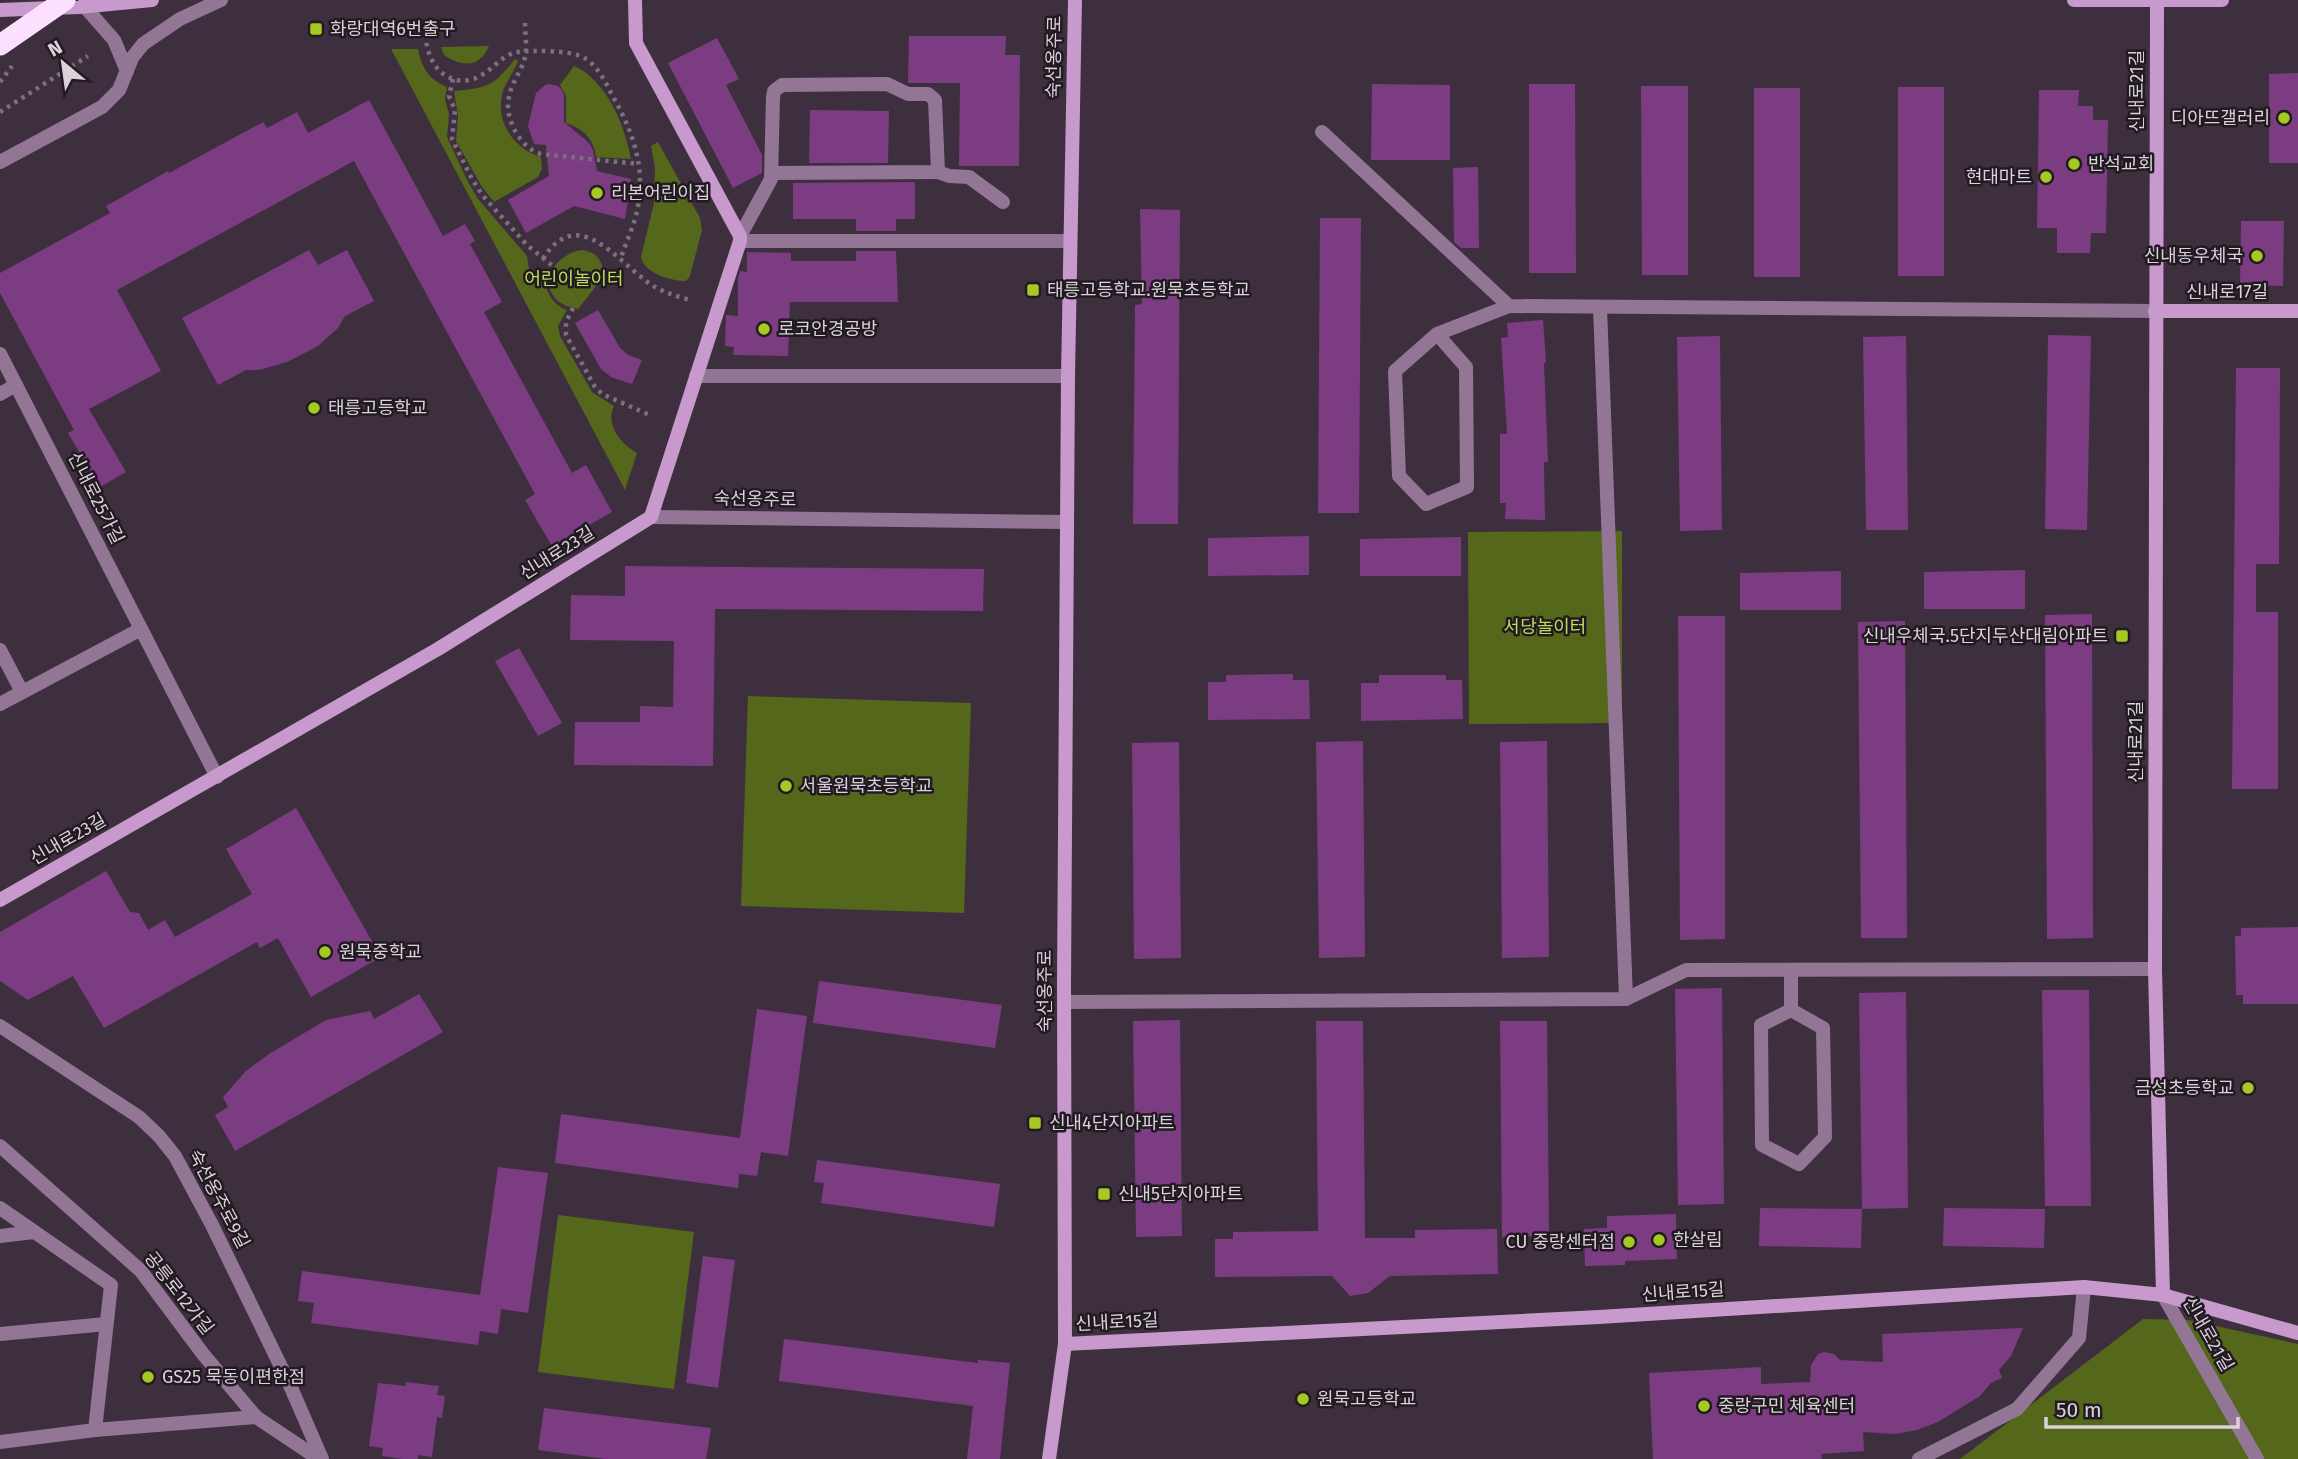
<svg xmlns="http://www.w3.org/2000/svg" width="2298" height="1459" font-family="'Fira Sans','Noto Sans KR',sans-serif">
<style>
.green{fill:#55671a}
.building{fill:#7c3c82}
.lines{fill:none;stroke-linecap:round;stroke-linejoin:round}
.path{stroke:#7d707d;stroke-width:4.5;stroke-dasharray:3.5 5;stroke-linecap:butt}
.lane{stroke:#937695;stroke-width:14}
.street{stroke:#937695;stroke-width:14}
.secondary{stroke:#c899cc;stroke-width:14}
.highway{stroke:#fde0ff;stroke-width:21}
.poi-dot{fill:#a5c823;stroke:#211a21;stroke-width:2.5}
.labels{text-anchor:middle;stroke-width:5;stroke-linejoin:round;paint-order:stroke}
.poi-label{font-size:18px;fill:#dbd1db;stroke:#211a21;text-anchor:start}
.street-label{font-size:18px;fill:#dbd1db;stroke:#211a21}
.park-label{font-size:18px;fill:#bbdc5b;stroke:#211a21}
</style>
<rect width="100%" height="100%" fill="#3e2f3f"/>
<!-- green -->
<g class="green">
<path d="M489 46C480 68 461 67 444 55L441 47Z"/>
<path d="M391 49H418C422 69 429 79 447 87L445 99 449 114 447 137 467 180 478 199 527 256 529 269 533 276 545 282C547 295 555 306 567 310L558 326 560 336 592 392 614 406C605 425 621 444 637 453L625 490Z"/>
<path d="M515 59 518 61C514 71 507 81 503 91 494 121 514 149 541 157L542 169 538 177 494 202 482 187 456 141 458 116 454 91C489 88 493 86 515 59Z"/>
<path d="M574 66C606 80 625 125 631 159L596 157C594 139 583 128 566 123V96L560 85Z"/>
<path d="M658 142 700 218 702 230 690 276 686 281C671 281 644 273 641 257L654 203 655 168 651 146Z"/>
<path d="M582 250C597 252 603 261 604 276L578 309C571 307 564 306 558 301 536 281 558 253 582 250Z"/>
<path d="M1622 531V723L1469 724 1468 532Z"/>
<path d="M748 696 971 703 964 913 741 906Z"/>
<path d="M558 1215 694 1232 674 1389 538 1372Z"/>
<path d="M2143 1319 2188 1320 2298 1344V1459H1960Z"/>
</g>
<!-- building -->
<g class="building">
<path d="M909 36H1006L1005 55H1020L1019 166H959L960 83H908Z"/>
<path d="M717 38 739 79 726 85 762 155V173L733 188 668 63Z"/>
<path d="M2298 73V163H2269V74Z"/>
<path d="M549 84 558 86 562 90 564 95V122L589 143 593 150 597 171 631 179 625 219 574 206 526 233 508 200 549 176 546 145 534 144 528 126 536 93 545 85Z"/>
<path d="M1372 84 1450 85V160H1371Z"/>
<path d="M1529 84H1575L1576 273H1529Z"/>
<path d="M1641 86H1688V275H1642Z"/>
<rect x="1898" y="87" width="46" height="189"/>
<rect x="1754" y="88" width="46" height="189"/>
<path d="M2039 90H2079L2078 106H2093V120H2108L2106 233H2091L2090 253H2057V228H2037Z"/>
<path d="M369 100 443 236 465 224 475 241 470 244 502 302 484 312 572 473 586 465 612 512 552 546 525 500 535 494 354 161 117 290 161 371 89 409 126 472 100 487 68 433 74 430 0 293V273L110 213 106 206 168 171 169 173 263 122 267 128 297 112 308 133Z"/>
<path d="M810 110 889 111 888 163H809Z"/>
<path d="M1478 167 1479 248H1461L1454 242 1453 168Z"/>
<path d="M915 182V219H896V231H856V219H793V183Z"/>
<path d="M1140 209 1180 210 1178 524H1133L1135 305 1142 304Z"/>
<path d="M1320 218H1361L1359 513H1318Z"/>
<path d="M2241 221H2284L2283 286 2240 285Z"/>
<path d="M309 250 318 265 347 250 374 301 345 316 338 328 318 346 287 362 259 370H246L218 385 182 318Z"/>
<path d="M856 251H896L898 302H790L788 356 733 355 734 347 725 346 726 315 738 316V278L740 271 747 272V252L791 253V261H856Z"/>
<path d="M598 310 620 348 628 355 642 360 632 384 611 377 601 369 575 323Z"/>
<path d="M1543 320 1546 363H1544L1548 462H1544L1545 520 1505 519 1506 503H1500V434H1507L1501 338 1508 337 1507 323Z"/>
<path d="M2048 335 2091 336 2087 530 2045 529Z"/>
<path d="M1720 336 1722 530 1680 531 1677 337Z"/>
<path d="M1906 336 1908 530H1866L1863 337Z"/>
<path d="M2236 368H2280L2279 564H2256V612H2278V789H2232Z"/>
<path d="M1309 536V575L1208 576V538Z"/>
<path d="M1461 537V576H1360V539Z"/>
<path d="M625 566 984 569 983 611 715 609 713 766 574 765 575 722H640V706L673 707 674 641 570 640 571 595 625 596Z"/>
<path d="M2025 570V609H1924V572Z"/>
<path d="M1841 571V610H1740V573Z"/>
<path d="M2092 614 2093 938 2047 939 2045 615Z"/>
<path d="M1678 616H1725V939L1680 940Z"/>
<path d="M1905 621 1907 938H1861L1858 622Z"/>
<path d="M519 648 562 723 538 736 495 661Z"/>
<path d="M1293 674V680H1309L1310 719 1208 720V682H1226V675Z"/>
<path d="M1379 675H1446V680H1462L1463 719 1361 721V683H1379Z"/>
<path d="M1363 741 1365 957 1319 958 1316 742Z"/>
<path d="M1547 741 1549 957 1502 958 1500 742Z"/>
<path d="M1179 742 1181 958 1134 959 1132 743Z"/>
<path d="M296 808 381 957 311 997 278 938 260 948 257 942 104 1028 73 976 28 1000 0 981V932L106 871 130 912 139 913 148 930 165 920 175 937 252 894 226 849Z"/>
<path d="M2298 927V1004H2243V995H2236L2235 936H2241V928Z"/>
<path d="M819 981 1002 1005 995 1048 813 1023Z"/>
<path d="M1722 988 1724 1204 1678 1205 1675 989Z"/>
<path d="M2042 990H2089L2091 1206H2045Z"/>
<path d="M1906 992 1908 1208 1862 1209 1859 993Z"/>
<path d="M419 994 443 1032 235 1151 215 1115 228 1107 223 1097 246 1071 269 1054 326 1020 370 1011 374 1019Z"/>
<path d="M757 1009 807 1016 788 1156 761 1152 757 1176 739 1174 738 1188 555 1163 561 1114 740 1138Z"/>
<path d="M1180 1020 1182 1236 1136 1237 1133 1021Z"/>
<path d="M1316 1021H1363L1365 1238H1415V1230L1497 1229 1498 1274 1390 1276 1368 1293 1350 1296 1332 1276 1215 1277V1239H1233V1232L1318 1231Z"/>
<path d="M1500 1021H1547L1549 1236 1502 1237Z"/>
<path d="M817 1160 1000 1184 994 1227 821 1203 824 1183 814 1182Z"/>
<path d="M498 1167 548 1173 528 1313 501 1309 498 1334 480 1331 478 1345 311 1323 314 1303 298 1301 302 1271 480 1295Z"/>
<path d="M1760 1208 1862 1209 1861 1248 1759 1246Z"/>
<path d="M1944 1208 2045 1209 2044 1248 1943 1246Z"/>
<path d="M1676 1214 1677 1259 1625 1261V1265L1585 1266 1584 1229 1607 1228V1216Z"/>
<path d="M703 1256 735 1260 718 1388 686 1383Z"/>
<path d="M2023 1328 2011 1356 1999 1370 2002 1378 1991 1383 1980 1396 1938 1422 1917 1430 1895 1434 1863 1432 1864 1451 1821 1454 1822 1459H1653L1649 1373 1761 1367V1384L1810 1382 1811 1365 1818 1354 1824 1352 1834 1354 1840 1360 1883 1362 1882 1334Z"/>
<path d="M784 1339 978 1363V1360L1010 1363 1000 1459H967L973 1406 779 1381Z"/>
<path d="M406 1382 439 1386 437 1395 445 1396 442 1418 437 1417 432 1457 418 1455V1459H402L382 1456 383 1448 369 1446 378 1383 406 1386Z"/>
<path d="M544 1408 711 1428 706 1459H606L538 1450Z"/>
</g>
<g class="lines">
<!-- path -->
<g class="path">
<path d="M525 23C525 35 528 49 524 61 520 73 511 84 509 97 504 118 520 148 541 154L638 164"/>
<path d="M424 26C426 48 431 74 457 80 486 85 496 55 518 52 534 50 574 50 586 59 598 67 605 81 611 93 630 126 644 160 639 199 637 220 627 240 620 260"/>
<path d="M453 79 449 96 455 110 452 139 472 179 483 196 527 245 554 267"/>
<path d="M0 82 12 66"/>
<path d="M0 112 88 56"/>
<path d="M543 259C576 205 614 257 645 280 658 291 673 295 690 300"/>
<path d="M573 308 566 322V335L595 387 602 394 652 416"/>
</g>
<!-- lane -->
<g class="lane">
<path d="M938 172 949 176 969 177 1003 202"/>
<path d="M740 236 771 179 773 97 774 91 782 85 887 84 908 94H928L935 100 938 172 773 173"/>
<path d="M1437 334 1466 367 1467 487 1426 504 1399 476 1395 371 1437 334 1509 306"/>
<path d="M1791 970V1010L1761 1025 1762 1145 1799 1164 1825 1137 1823 1028 1791 1010"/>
<path d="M0 1236 34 1232"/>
<path d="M0 1334 106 1324"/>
</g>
<!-- street -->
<g class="street">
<path d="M85 7 114 40 127 71"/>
<path d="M1322 132 1509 306 2155 311"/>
<path d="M0 162 102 107 119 90 132 58 143 44 180 19 221 0"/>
<path d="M740 241H1069"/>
<path d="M1600 307 1626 999"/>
<path d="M0 354 217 777"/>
<path d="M696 376H1068"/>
<path d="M0 394 16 385"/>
<path d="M651 517 1067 522"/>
<path d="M0 650 22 692"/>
<path d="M0 704 141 629"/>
<path d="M1064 1002 1626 999 1686 970 2155 969"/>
<path d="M0 1026 139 1117 159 1136 175 1156 212 1225 289 1383 322 1459"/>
<path d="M0 1146 141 1271 203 1354 256 1417"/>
<path d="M0 1208 111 1285 95 1430"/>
<path d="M2163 1295 2257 1459"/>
<path d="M0 1442 95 1430 256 1417 319 1459"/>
<path d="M1919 1459 2017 1409 2079 1338 2084 1287"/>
</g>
<!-- secondary -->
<g class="secondary">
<path d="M2074 0H2222"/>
<path d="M2157 1 2155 969 2163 1295"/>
<path d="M0 10 79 7 152 0"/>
<path d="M2155 311H2298"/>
<path d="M0 900 438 649 651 517 740 241V236L636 43 635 0"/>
<path d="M1065 1344 1599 1317 2084 1287 2163 1295 2298 1333"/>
<path d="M1049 1459 1065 1344 1064 983 1068 376 1075 0"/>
</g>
<!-- highway -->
<path class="highway" d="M0 45 65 0"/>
</g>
<!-- markers -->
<g class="poi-dot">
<rect x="309" y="22" width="14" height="14" rx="3.5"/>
<circle cx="2284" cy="118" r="7"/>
<circle cx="2074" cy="164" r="7"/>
<circle cx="2046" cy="177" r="7"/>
<circle cx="597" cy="193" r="7"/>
<circle cx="2257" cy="256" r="7"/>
<rect x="1026" y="283" width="14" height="14" rx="3.5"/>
<circle cx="764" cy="329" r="7"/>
<circle cx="314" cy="408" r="7"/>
<rect x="2115" y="629" width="14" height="14" rx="3.5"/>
<circle cx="786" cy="786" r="7"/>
<circle cx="325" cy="952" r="7"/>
<circle cx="2248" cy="1088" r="7"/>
<rect x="1028" y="1116" width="14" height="14" rx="3.5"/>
<rect x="1097" y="1187" width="14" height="14" rx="3.5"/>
<circle cx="1659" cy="1240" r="7"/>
<circle cx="1629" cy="1242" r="7"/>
<circle cx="148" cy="1377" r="7"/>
<circle cx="1303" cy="1399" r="7"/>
<circle cx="1704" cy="1406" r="7"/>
</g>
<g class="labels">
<!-- poi labels -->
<g class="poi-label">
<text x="330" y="35">화랑대역6번출구</text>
<text x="2270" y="124" text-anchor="end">디아뜨갤러리</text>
<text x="2088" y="170">반석교회</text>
<text x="2032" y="183" text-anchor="end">현대마트</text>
<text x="611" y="199">리본어린이집</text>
<text x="2243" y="262" text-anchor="end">신내동우체국</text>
<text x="1047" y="296">태릉고등학교.원묵초등학교</text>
<text x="778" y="335">로코안경공방</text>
<text x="328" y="414">태릉고등학교</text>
<text x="2108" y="642" text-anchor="end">신내우체국.5단지두산대림아파트</text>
<text x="800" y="792">서울원묵초등학교</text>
<text x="339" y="958">원묵중학교</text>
<text x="2234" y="1094" text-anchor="end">금성초등학교</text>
<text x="1049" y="1129">신내4단지아파트</text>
<text x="1118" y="1200">신내5단지아파트</text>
<text x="1673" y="1246">한살림</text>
<text x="1615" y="1248" text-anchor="end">CU 중랑센터점</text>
<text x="162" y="1383">GS25 묵동이편한점</text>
<text x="1317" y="1405">원묵고등학교</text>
<text x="1718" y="1412">중랑구민 체육센터</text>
</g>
<!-- street labels -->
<g class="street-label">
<text transform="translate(1054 57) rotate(-89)" y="6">숙선옹주로</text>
<text transform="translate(2137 91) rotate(-90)" y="6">신내로21길</text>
<text x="2227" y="298">신내로17길</text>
<text transform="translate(96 498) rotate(63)" y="6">신내로25가길</text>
<text transform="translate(755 499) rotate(1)" y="6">숙선옹주로</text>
<text transform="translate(557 553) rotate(-32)" y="6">신내로23길</text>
<text transform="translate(2136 742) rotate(-90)" y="6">신내로21길</text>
<text transform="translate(68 839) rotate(-30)" y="6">신내로23길</text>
<text transform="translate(1045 991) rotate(-90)" y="6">숙선옹주로</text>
<text transform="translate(219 1199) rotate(62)" y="6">숙선옹주로9길</text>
<text transform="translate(1683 1292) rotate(-4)" y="6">신내로15길</text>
<text transform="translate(179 1293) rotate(52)" y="6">공릉로12가길</text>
<text transform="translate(1117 1322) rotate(-3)" y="6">신내로15길</text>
<text transform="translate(2208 1334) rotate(60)" y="6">신내로21길</text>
</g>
<!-- park labels -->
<g class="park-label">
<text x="574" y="285">어린이놀이터</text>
<text x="1545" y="633">서당놀이터</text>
</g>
</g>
<!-- north arrow -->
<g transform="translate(63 63) rotate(331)" stroke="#211a21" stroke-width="5" paint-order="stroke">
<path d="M0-5L12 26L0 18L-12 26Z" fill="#dbd1db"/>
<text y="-10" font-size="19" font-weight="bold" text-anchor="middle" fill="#dbd1db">N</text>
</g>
<!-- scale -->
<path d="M2046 1417v10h192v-10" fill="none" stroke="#dbd1db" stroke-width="3.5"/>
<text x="2056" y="1417" font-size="21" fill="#dbd1db" stroke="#211a21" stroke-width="5" paint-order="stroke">50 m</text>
</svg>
